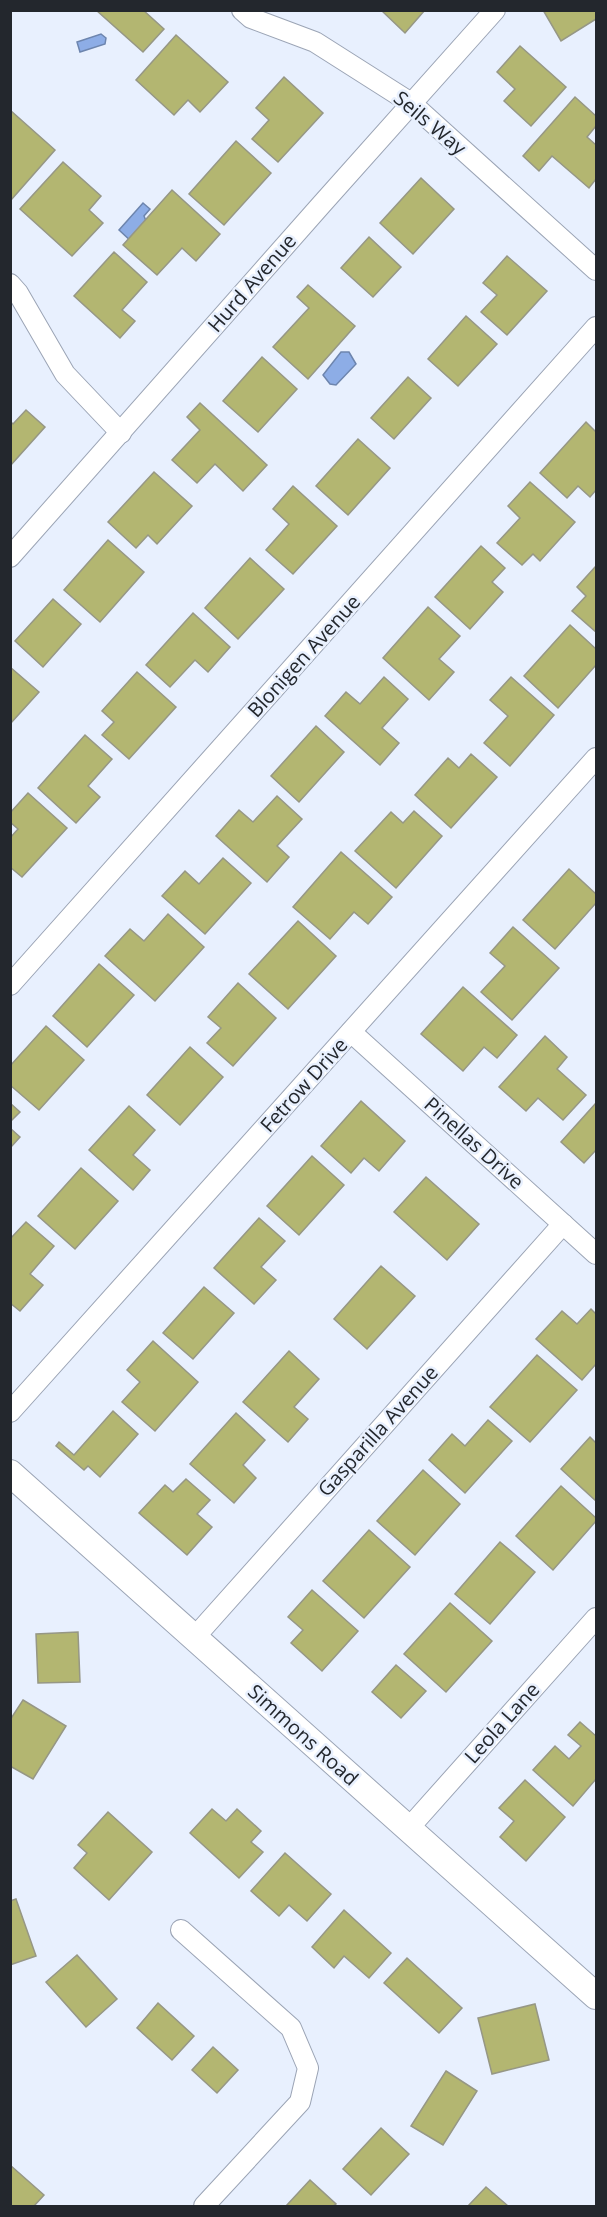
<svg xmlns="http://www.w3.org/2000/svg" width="607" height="2217" font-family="'Open Sans',sans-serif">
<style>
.water{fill:#8dade6;stroke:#6d85ae;stroke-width:1.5}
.building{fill:#b3b671;stroke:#969785;stroke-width:1.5}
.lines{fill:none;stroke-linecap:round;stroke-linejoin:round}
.minor-casing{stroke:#9ba4b5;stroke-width:22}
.tertiary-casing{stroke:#9ba4b5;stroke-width:28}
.minor{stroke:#fff;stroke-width:20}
.tertiary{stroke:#fff;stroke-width:26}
.labels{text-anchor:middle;stroke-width:5;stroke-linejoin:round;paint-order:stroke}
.street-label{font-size:20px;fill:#23272d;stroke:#e8f0fe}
</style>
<rect width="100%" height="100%" fill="#e8f0fe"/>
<!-- water -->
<g class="water">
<path d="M101 34 106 38 105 44 80 52 77 42Z"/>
<path d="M143 203 150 209 144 216 146 221 132 242 119 230Z"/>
<path d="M341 352H349L356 364 336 385 330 384 323 375Z"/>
</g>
<!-- building -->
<g class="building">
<path d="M96 10H143L164 29 143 52Z"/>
<path d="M381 10H425L405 33Z"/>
<path d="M543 10H596V19L561 41Z"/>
<path d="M176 35 228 82 200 112 188 100 174 115 136 80Z"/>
<path d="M520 46 566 87 531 126 504 101 515 89 497 72Z"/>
<path d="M284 77 323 113 278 162 252 139 269 120 256 108Z"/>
<path d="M575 97 596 116V126L587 137 596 145V179L589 188 552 156 539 171 523 156Z"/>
<path d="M10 110 55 150 11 200H10Z"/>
<path d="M236 141 271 173 224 225 189 194Z"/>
<path d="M63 162 101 196 89 210 103 223 72 256 20 209Z"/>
<path d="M421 178 454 209 413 254 380 223Z"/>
<path d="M172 190 220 234 196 261 182 248 157 275 123 245Z"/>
<path d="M369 237 401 267 373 297 341 268Z"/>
<path d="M114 252 147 282 122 310 135 321 120 338 74 296Z"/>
<path d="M507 256 547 291 507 335 481 312 497 295 483 283Z"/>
<path d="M308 285 355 326 308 379 273 347 309 308 297 297Z"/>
<path d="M466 316 497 344 458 386 428 359Z"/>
<path d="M262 357 297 389 258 432 223 401Z"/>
<path d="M408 377 431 398 394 439 371 418Z"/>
<path d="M200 403 267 465 243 491 215 464 197 483 172 460 200 430 187 417Z"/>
<path d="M26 410 45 427 10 466V421L13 424Z"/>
<path d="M586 422 596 432V490L590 497 578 486 567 498 540 473Z"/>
<path d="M358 439 390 468 348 515 316 486Z"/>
<path d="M154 472 192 506 157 544 148 535 136 548 108 522Z"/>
<path d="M530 482 575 522 540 561 533 554 522 565 497 543 520 518 508 506Z"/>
<path d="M293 486 337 526 293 574 266 550 289 524 273 509Z"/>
<path d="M108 540 144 572 100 622 64 590Z"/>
<path d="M481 546 505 568 492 582 503 592 470 629 435 597Z"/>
<path d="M250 558 284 589 238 639 205 608Z"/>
<path d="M596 566V632L572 611 586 596 577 587Z"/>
<path d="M53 599 81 624 43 667 15 641Z"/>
<path d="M428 607 460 636 439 659 454 672 429 700 383 658Z"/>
<path d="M193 613 230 647 208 672 195 660 170 687 146 665Z"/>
<path d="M570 625 596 649V665L558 708 524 676Z"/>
<path d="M10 667 39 692 10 724Z"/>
<path d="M137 672 176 707 129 759 102 735 114 722 102 711Z"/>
<path d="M384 677 408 699 382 728 399 743 380 765 325 716 346 692 360 704Z"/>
<path d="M511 677 554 715 510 766 484 743 508 716 490 700Z"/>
<path d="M316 726 344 752 299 802 271 776Z"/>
<path d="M85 735 112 759 88 786 100 797 76 823 38 788Z"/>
<path d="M471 754 497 777 451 828 415 795 448 758 459 768Z"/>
<path d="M28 793 67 828 22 877 10 867V838L18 829 10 822V813Z"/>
<path d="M277 796 302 819 277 846 289 857 267 882 216 836 239 810 253 822Z"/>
<path d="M414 811 442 836 396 888 355 851 391 812 403 823Z"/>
<path d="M341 852 392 897 368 924 354 912 330 939 293 907Z"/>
<path d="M223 858 251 883 205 934 162 896 185 871 199 884Z"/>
<path d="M569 869 596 894V903L555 949 523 920Z"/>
<path d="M168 914 204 947 155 1001 105 956 130 929 144 941Z"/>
<path d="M298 921 336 956 288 1009 249 974Z"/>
<path d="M513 927 559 968 512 1020 481 992 505 966 490 953Z"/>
<path d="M99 964 134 995 87 1047 53 1016Z"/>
<path d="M238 983 276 1018 233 1066 207 1043 221 1028 208 1017Z"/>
<path d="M463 987 517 1035 497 1058 484 1047 463 1071 421 1034Z"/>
<path d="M46 1026 84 1060 39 1110 10 1085V1066Z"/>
<path d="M545 1036 567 1057 557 1069 586 1095 563 1120 538 1098 526 1111 499 1087Z"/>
<path d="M190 1047 223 1077 180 1125 147 1095Z"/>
<path d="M361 1101 405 1141 379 1171 364 1158 351 1173 321 1146Z"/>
<path d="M10 1103 20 1112 10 1122Z"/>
<path d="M596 1103V1150L584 1163 561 1142Z"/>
<path d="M129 1106 155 1130 133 1155 150 1170 133 1190 89 1150Z"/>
<path d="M10 1128 20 1137 10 1148Z"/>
<path d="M312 1156 344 1185 299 1235 267 1206Z"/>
<path d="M81 1168 118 1201 75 1249 38 1216Z"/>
<path d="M426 1177 479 1224 447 1260 394 1212Z"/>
<path d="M259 1218 285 1241 261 1267 276 1280 254 1304 214 1268Z"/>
<path d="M26 1222 54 1246 30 1274 43 1285 20 1311 10 1303V1239Z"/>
<path d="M381 1266 415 1296 367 1349 334 1319Z"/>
<path d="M204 1287 234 1313 193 1359 163 1333Z"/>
<path d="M591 1309 596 1314V1364L582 1380 536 1339 562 1311 577 1324Z"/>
<path d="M153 1341 198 1382 155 1431 122 1402 140 1382 127 1370Z"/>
<path d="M289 1351 319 1379 294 1407 308 1419 288 1442 243 1402Z"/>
<path d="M537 1355 577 1390 530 1442 490 1407Z"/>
<path d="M113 1411 138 1434 100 1477 88 1466 84 1470 56 1446 59 1442 74 1455Z"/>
<path d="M236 1413 265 1440 243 1465 256 1478 234 1503 190 1464Z"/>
<path d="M488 1420 512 1441 465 1493 429 1460 452 1434 465 1446Z"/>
<path d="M590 1437 596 1443V1501L561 1469Z"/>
<path d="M423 1470 460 1504 415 1555 377 1521Z"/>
<path d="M186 1479 210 1500 197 1514 212 1527 187 1555 139 1513 165 1485 173 1492Z"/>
<path d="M561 1486 596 1518V1521L553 1570 516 1536Z"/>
<path d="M369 1530 410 1567 364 1618 323 1581Z"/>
<path d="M500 1542 535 1572 490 1624 455 1594Z"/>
<path d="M312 1590 358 1631 322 1671 291 1643 303 1630 288 1617Z"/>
<path d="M450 1603 492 1641 446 1692 404 1654Z"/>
<path d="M78 1632 80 1682 38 1683 36 1634Z"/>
<path d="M396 1665 426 1691 401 1718 372 1692Z"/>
<path d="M23 1700 66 1726 33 1779 10 1766V1720Z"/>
<path d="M580 1722 596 1736V1779L573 1806 533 1770 555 1746 569 1759 581 1746 568 1735Z"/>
<path d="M525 1780 565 1817 526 1861 500 1837 514 1821 499 1808Z"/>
<path d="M212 1809 226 1821 237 1809 261 1831 251 1842 263 1852 239 1878 190 1833Z"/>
<path d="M108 1812 152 1852 109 1900 74 1868 87 1853 78 1845Z"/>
<path d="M285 1853 331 1894 307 1921 289 1905 279 1916 251 1891Z"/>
<path d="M16 1899 36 1956 10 1965V1901Z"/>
<path d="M344 1910 391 1953 369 1978 344 1956 334 1968 312 1947Z"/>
<path d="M77 1955 117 1999 86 2027 46 1982Z"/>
<path d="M407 1958 462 2008 439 2033 384 1983Z"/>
<path d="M158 2003 194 2036 172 2060 137 2028Z"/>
<path d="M535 2004 549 2060 492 2074 478 2018Z"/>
<path d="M213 2047 238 2070 217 2093 192 2070Z"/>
<path d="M446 2071 477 2091 443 2145 411 2126Z"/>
<path d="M381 2128 409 2154 371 2195 343 2169Z"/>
<path d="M10 2165 44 2195 34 2206H10Z"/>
<path d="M310 2180 336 2204 333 2206H286Z"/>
<path d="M486 2187 508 2206H468Z"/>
</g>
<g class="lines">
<defs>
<g id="minor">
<path d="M242 10 251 18 315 42 411 103 596 270"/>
<path d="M10 284 18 293 65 374 121 433"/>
<path d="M10 557 321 205 495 10"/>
<path d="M10 985 596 327"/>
<path d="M351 1032 596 1254"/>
<path d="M10 1412 596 758"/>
<path d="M194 1638 563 1224"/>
<path d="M408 1829 596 1618"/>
<path d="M181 1930 291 2028 308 2068 300 2102 204 2206"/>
</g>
<path id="tertiary" d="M10 1473 596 1996"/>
</defs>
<!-- minor casing -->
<use href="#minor" class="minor-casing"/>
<!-- tertiary casing -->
<use href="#tertiary" class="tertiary-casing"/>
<!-- minor -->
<use href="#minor" class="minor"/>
<!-- tertiary -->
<use href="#tertiary" class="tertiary"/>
</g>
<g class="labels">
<!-- street labels -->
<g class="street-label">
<text transform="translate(430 123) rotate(40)" y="7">Seils Way</text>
<text transform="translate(252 283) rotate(-49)" y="7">Hurd Avenue</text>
<text transform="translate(304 656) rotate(-48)" y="7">Blonigen Avenue</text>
<text transform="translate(304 1085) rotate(-48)" y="7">Fetrow Drive</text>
<text transform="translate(474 1143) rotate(42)" y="7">Pinellas Drive</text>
<text transform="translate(378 1431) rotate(-48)" y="7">Gasparilla Avenue</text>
<text transform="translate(502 1723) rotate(-48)" y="7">Leola Lane</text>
<text transform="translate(303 1735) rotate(42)" y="7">Simmons Road</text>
</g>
</g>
<!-- border -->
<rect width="607" height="2217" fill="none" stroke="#23272d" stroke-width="24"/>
</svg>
